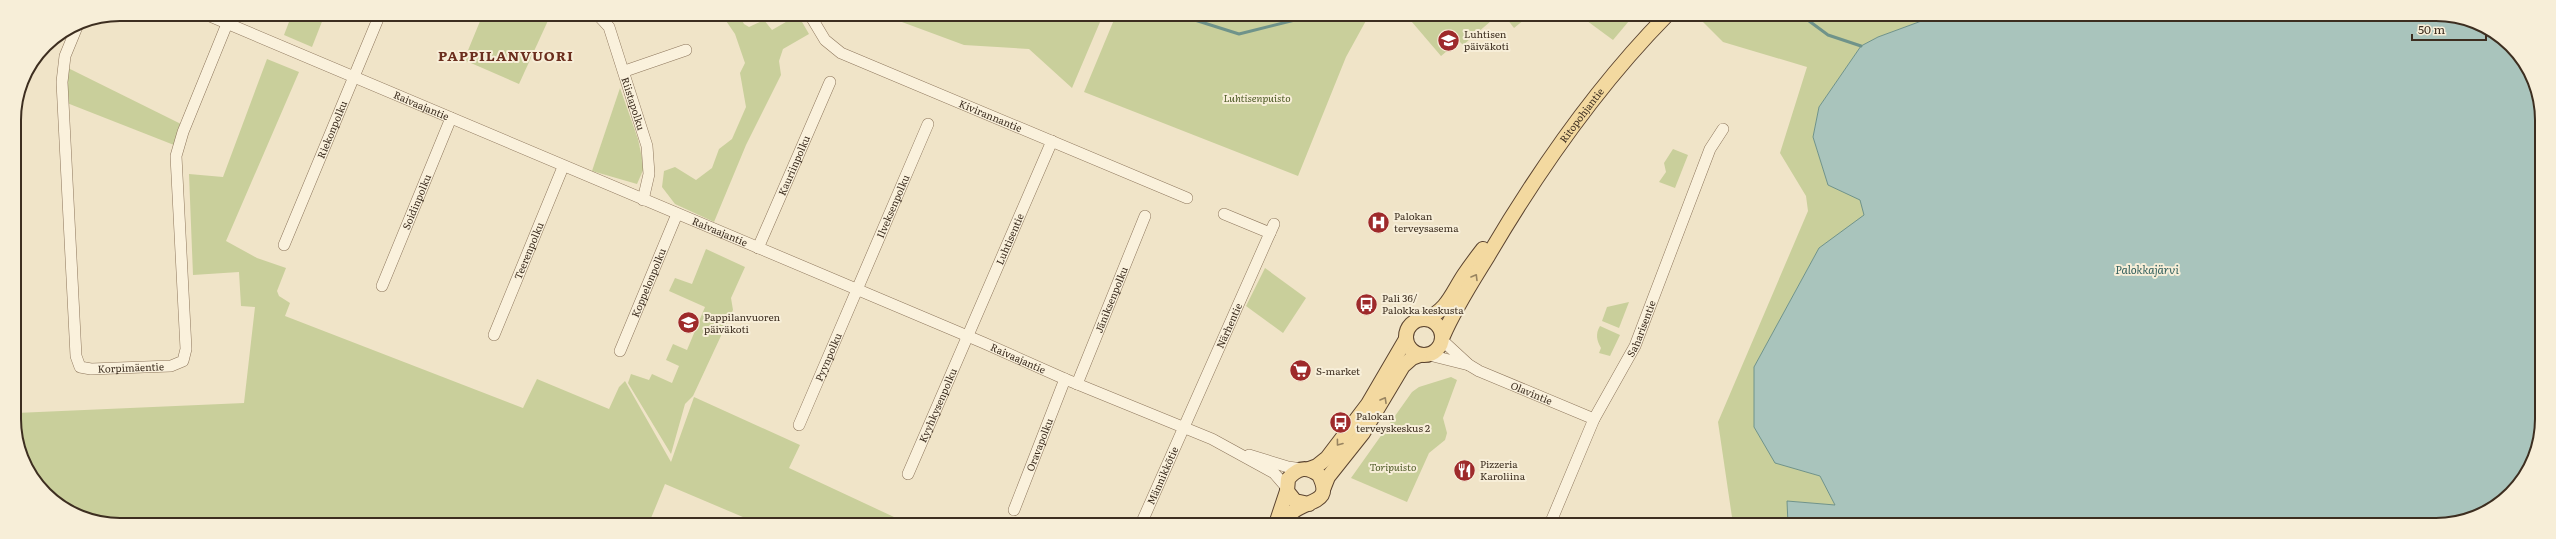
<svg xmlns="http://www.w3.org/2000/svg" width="2556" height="539" font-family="Literata,serif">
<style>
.green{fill:#c9cf9b}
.water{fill:#a9c4bc;stroke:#6f938a}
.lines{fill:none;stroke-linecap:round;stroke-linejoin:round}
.stream{stroke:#6f938a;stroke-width:3}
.minor-casing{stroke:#8d765c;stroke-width:12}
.major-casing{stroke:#5b4430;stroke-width:16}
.minor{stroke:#faf1dc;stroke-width:11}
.major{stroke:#f3d9a0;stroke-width:14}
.oneway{stroke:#988460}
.labels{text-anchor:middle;stroke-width:4;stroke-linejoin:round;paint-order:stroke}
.poi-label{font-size:10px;fill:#3d2e20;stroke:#f7eed8;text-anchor:start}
.park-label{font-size:10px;font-style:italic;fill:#4d5a26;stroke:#f7eed8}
.street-label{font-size:10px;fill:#3d2e20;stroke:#f7eed8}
.water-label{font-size:11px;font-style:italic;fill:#2f5d5a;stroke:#f7eed8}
.district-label{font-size:14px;font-weight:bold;letter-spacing:1px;fill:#6b2e1e;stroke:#f7eed8}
.rim{fill:none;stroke:#3d2e20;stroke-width:2}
</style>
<rect width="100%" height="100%" fill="#f0e4c8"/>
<!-- green -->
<g class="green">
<path d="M292 14H325L312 47 284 35Z"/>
<path d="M483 14H551L519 84 464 60Z"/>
<path d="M722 15H739L744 24 749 27 764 20 772 30 798 15 809 34 783 49 779 61 781 75 746 145 714 222 675 204 662 187 664 171 675 167 696 180 712 168 719 149 732 139 746 107 740 73 745 63 735 34Z"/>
<path d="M883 15H1103L1072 88 1029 49 964 45Z"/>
<path d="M1116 15H1225L1246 22 1272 15H1372L1368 17 1346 57 1298 176 1084 92Z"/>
<path d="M1406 15H1498L1463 45 1459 41 1441 56Z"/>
<path d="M1504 15H1530L1514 28Z"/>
<path d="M1579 15H1634L1613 40Z"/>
<path d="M1696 15 1935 16 1878 37 1861 46 1819 107 1813 137 1828 185 1861 200 1864 216 1819 248 1754 367V427L1775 462 1820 476 1835 505 1787 501 1788 524H1733L1718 422 1808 211 1806 196 1780 153 1807 67 1723 42Z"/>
<path d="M267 59 299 72 226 241 257 258 286 268 277 291 279 296 290 303 285 316 523 408 537 379 609 409 619 387 625 381 671 462 694 397 800 445 789 468 909 524H782L775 521 757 523 665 484 649 523H100L45 494 16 440V413L244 403 255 307 241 306 239 272 193 275 189 174 223 177Z"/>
<path d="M68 68 181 124 174 145 67 103Z"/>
<path d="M620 88 638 139 644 168 637 184 592 171Z"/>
<path d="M1673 149 1688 155 1675 188 1659 182 1666 172 1664 163Z"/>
<path d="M706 249 745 267 731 298 733 310 693 396 685 404 671 454 628 383 631 374 649 380 652 374 672 383 679 366 666 360 673 344 687 350 705 307 669 291 675 278 692 284Z"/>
<path d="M1265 268 1306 298 1283 333 1246 306Z"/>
<path d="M1629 302 1619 328 1602 321 1607 307Z"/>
<path d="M1600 326 1620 335 1610 356 1599 353 1601 348C1597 341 1595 334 1600 326Z"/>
<path d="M1451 377 1457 380 1443 418 1447 433 1445 440 1429 453 1407 502 1351 478 1412 392 1419 387Z"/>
</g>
<!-- water -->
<path class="water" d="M1935 16H2456L2511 45 2540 100V439L2528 472 2506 498 2476 517 2442 525 1788 524 1787 501 1835 505 1820 476 1775 463 1754 427V367L1819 248 1864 215 1860 200 1828 185 1813 137 1819 107 1861 46 1878 37Z"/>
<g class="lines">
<!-- stream -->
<g class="stream">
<path d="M1179 15 1239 34 1315 15"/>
<path d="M1801 15 1828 35 1861 46"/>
</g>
<defs>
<g id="minor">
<path id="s1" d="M205 14 984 343 1065 379 1212 439 1274 473 1287 488"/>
<path id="s2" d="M597 14 609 27 647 146 649 174 643 200"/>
<path id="s3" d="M810 15 825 40 841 53 1187 198"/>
<path id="s4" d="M79 22 65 56 62 82 76 356 80 367 91 369 171 366 183 361 186 349 176 156 183 132 231 14"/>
<path d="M625 71 686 50"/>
<path d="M1224 214 1270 233"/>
<path id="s5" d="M284 245 380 14"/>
<path id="s6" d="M758 248 830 82"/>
<path id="s7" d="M382 286 451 118"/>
<path id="s8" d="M494 335 563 167"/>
<path id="s9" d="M1443 341 1469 365 1479 371 1594 419"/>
<path id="s10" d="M620 351 677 214"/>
<path d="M1429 355 1469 365"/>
<path id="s11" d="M1077 384 1145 216"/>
<path id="s12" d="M799 425 928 124"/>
<path d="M1249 455 1288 467 1302 469"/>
<path id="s13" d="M908 474 1052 141"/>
<path id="s14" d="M1014 510 1065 379"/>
<path id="s15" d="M1141 524 1274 224"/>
<path id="s16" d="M1550 524 1594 419 1635 346 1710 149 1723 129"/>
</g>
<g id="major">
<circle cx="1424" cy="337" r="18"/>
<path d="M1425 319C1447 311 1452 293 1464 275 1470 266 1476 258 1483 249"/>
<path id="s17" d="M1443 336C1455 308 1472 282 1488 256 1538 171 1597 86 1667 15"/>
<path d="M1309 469 1317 466 1327 458 1368 404 1406 339"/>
<path d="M1324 487 1328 477 1363 433 1403 366 1412 358 1420 355"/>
<path d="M1276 524 1287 491"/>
<path d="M1286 524C1288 519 1290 514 1294 511 1310 499 1333 503 1319 475 1307 466 1298 467 1288 479L1287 491 1295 501 1309 504"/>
</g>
</defs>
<!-- minor casing -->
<use href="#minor" class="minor-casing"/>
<!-- major casing -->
<use href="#major" class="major-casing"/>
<!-- minor -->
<use href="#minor" class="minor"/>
<!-- major -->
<use href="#major" class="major"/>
</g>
<!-- one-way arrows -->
<defs><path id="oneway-chevron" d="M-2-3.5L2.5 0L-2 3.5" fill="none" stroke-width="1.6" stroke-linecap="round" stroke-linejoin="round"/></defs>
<g class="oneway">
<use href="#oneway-chevron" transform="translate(1475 277) rotate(-59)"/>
<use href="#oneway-chevron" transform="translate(1384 400) rotate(-60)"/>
<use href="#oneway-chevron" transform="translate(1339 443) rotate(127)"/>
</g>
<!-- icons -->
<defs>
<symbol id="school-disc" viewBox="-11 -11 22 22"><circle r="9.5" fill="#9e2a2b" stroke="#f7eed8"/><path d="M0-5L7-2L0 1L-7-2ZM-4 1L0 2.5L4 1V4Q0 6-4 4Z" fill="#fff"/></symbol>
<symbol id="hospital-disc" viewBox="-11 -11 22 22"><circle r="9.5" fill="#9e2a2b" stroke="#f7eed8"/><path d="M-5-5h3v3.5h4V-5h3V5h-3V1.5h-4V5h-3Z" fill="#fff"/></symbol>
<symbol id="bus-disc" viewBox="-11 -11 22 22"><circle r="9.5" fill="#9e2a2b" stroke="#f7eed8"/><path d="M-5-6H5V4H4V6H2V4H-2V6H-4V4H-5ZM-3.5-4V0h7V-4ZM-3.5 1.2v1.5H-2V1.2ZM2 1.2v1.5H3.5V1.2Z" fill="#fff"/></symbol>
<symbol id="supermarket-disc" viewBox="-11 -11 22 22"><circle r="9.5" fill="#9e2a2b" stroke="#f7eed8"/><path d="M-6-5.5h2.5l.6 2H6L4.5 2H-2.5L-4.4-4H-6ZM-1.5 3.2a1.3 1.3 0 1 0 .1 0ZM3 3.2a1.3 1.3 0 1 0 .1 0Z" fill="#fff"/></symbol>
<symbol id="restaurant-disc" viewBox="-11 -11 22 22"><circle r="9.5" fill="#9e2a2b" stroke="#f7eed8"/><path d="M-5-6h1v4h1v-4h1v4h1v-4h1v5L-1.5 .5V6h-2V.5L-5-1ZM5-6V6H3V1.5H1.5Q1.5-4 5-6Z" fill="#fff"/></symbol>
</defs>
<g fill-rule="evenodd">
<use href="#school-disc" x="1436" y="28" width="25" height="25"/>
<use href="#hospital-disc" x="1366" y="210" width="25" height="25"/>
<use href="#bus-disc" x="1354" y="292" width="25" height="25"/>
<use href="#school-disc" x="676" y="310" width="25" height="25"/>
<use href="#supermarket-disc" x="1288" y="358" width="25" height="25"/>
<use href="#bus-disc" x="1328" y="410" width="25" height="25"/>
<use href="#restaurant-disc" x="1452" y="458" width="25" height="25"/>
</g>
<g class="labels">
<!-- poi labels -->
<g class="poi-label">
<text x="1464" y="38">Luhtisen<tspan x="1464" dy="12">päiväkoti</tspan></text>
<text x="1394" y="220">Palokan<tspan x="1394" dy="12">terveysasema</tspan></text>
<text x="1382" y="302">Pali 36/<tspan x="1382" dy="12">Palokka keskusta</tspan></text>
<text x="704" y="321">Pappilanvuoren<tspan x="704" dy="12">päiväkoti</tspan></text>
<text x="1316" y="375">S-market</text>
<text x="1356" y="420">Palokan<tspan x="1356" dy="12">terveyskeskus 2</tspan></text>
<text x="1480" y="468">Pizzeria<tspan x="1480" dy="12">Karoliina</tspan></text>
</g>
<!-- park labels -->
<g class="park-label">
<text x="1257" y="102">Luhtisenpuisto</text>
<text x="1393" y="471">Toripuisto</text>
</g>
<!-- street labels -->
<g class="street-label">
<text dy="4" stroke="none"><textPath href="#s2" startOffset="98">Riistapolku</textPath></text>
<text dy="4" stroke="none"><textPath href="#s1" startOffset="235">Raivaajantie</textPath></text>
<text dy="4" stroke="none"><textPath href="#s3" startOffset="212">Kivirannantie</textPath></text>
<text dy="4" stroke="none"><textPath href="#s17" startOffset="261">Ritopohjantie</textPath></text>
<text dy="4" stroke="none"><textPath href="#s5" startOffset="125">Riekonpolku</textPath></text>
<text dy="4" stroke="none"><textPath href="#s6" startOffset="90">Kauriinpolku</textPath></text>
<text dy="4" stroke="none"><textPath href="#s7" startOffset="91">Soidinpolku</textPath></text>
<text dy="4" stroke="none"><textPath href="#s12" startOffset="238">Ilveksenpolku</textPath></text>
<text dy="4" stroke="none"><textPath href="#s1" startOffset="559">Raivaajantie</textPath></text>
<text dy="4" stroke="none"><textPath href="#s13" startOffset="256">Luhtisentie</textPath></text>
<text dy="4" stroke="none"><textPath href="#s8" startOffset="91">Teerenpolku</textPath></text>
<text dy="4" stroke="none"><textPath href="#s10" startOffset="74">Koppelonpolku</textPath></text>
<text dy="4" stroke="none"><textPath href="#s11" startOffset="91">Jäniksenpolku</textPath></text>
<text dy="4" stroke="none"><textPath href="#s15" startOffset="217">Närhentie</textPath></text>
<text dy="4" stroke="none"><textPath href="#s16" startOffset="216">Saharisentie</textPath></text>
<text dy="4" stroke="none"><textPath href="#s12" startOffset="74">Pyynpolku</textPath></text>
<text dy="4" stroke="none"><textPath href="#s1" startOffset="883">Raivaajantie</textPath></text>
<text dy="4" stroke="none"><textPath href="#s4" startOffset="400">Korpimäentie</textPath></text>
<text dy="4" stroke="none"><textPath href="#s9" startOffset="104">Olavintie</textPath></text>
<text dy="4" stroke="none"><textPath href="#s13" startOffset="75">Kyyhkysenpolku</textPath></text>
<text dy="4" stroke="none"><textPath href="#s14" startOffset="70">Oravapolku</textPath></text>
<text dy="4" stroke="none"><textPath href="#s15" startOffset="53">Männikkötie</textPath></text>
</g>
<!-- water labels -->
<g class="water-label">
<text x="2147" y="274">Palokkajärvi</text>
</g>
<!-- district labels -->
<g class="district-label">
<text x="506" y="61">PAPPILANVUORI</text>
</g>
</g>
<!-- crop -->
<path d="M0 0H2556V539H0ZM120 21H2436A99 99 0 0 1 2535 120V419A99 99 0 0 1 2436 518H120A99 99 0 0 1 21 419V120A99 99 0 0 1 120 21Z" fill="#f7eed8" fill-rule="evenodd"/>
<path class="rim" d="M120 21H2436A99 99 0 0 1 2535 120V419A99 99 0 0 1 2436 518H120A99 99 0 0 1 21 419V120A99 99 0 0 1 120 21Z"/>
<!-- scale -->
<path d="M2412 34v6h74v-6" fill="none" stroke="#3d2e20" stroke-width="2"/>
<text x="2418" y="34" font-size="12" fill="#3d2e20" stroke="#f7eed8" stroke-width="3" paint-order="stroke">50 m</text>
</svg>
